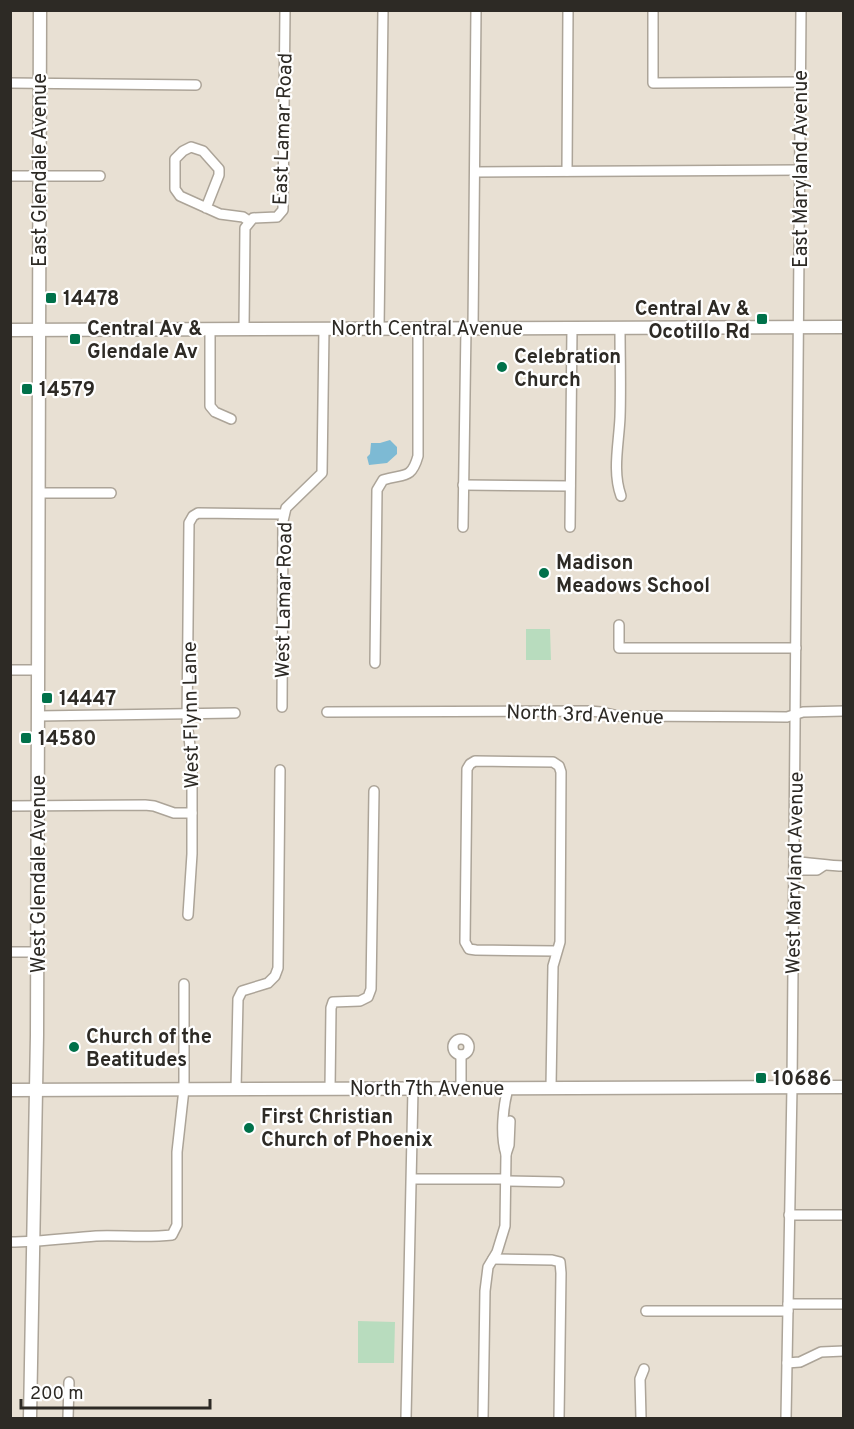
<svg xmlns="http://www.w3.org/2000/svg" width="854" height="1429" font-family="Overpass,sans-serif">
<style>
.green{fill:#b8dcbe}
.water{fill:#7dbad4}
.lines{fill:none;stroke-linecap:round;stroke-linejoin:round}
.minor-casing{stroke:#aca498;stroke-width:12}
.major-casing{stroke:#aca498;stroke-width:15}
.minor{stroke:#fff;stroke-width:9}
.major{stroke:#fff;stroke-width:12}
.poi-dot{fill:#00714a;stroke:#fff;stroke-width:2}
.labels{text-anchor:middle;stroke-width:4.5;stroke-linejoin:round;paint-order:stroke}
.street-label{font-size:20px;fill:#2d2a25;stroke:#fff}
.poi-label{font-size:20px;font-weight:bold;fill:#2d2a25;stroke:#fff;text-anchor:start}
</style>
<rect width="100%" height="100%" fill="#e8e0d3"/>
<!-- green -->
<g class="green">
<path d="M526 629H550L551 660H526Z"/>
<path d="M358 1321 395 1322 394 1363H358Z"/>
</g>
<!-- water -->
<path class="water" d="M390 440 397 447V454L387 463 369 465 367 457 370 454 371 443H380Z"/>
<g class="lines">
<defs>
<g id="minor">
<path d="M653 10V83L800 82"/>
<path d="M10 83 196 85"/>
<path d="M567 171 568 10"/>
<path d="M475 172 800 170"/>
<path d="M10 176H100"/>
<path d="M206 208 219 175V169L203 151 191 147 183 151 175 159V189L180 196 220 214 243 217 249 221"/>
<path d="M473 328 476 10"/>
<path d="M620 328C620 357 621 387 620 417 619 443 612 471 621 496"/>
<path d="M210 329V406L215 412 231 419"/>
<path d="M244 329 245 228 253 218 277 217 283 210 285 10"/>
<path d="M379 329 383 10"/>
<path d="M463 485 570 486"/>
<path d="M38 493H111"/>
<path d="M463 527 466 328"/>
<path d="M570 527 572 328"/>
<path d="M619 625V648H796"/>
<path d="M375 663 377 490 383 480C403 473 411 481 418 456V329"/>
<path d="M10 670H39"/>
<path d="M282 707 283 521 286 508 322 473 324 329"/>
<path d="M327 712 589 711 601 712 619 716 787 717 803 712 844 711"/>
<path d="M38 716 235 713"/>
<path d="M10 806 145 805 154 806 174 813H192"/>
<path d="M794 862C812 862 826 866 844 866"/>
<path d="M794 870H817L823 866"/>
<path d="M188 915 192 854V761L187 723 189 523 193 516 198 513 284 514"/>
<path d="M10 952H37"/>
<circle cx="461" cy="1047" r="8"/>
<path d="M461 1055V1088"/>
<path d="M551 1087 553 966 560 942 561 772 559 766 553 762 475 761 470 764 467 769 465 942 469 949 476 950 556 951"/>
<path d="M236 1089 238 999 242 991 268 983 275 976 278 968 280 770"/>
<path d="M330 1089 331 1008 333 1002 360 1001 368 997 371 989 374 791"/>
<path d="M506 1154 509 1145 510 1121"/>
<path d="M412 1179H506"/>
<path d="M506 1181 559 1182"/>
<path d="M789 1215H844"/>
<path d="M10 1242C39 1242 67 1238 96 1236 121 1235 146 1238 172 1235L177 1225V1152L184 1089V984"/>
<path d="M493 1259 552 1260 560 1262 561 1273 559 1418"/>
<path d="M788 1304H844"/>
<path d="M646 1311H788"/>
<path d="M787 1363 800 1362 821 1352 844 1351"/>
<path d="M68 1418 69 1382"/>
<path d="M406 1418 413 1089"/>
<path d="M483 1418 485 1291 488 1267 497 1252 505 1226 506 1154C500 1135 503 1107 508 1088"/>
<path d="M641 1418 640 1379 644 1369"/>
<path d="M786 1418 792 1087 801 10"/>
</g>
<g id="major">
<path d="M10 330 844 327"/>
<path d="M10 1090 844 1087"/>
<path d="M30 1418 37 1035 40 10"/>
</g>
</defs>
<!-- minor casing -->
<use href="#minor" class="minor-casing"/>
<!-- major casing -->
<use href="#major" class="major-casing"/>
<!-- minor -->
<use href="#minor" class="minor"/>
<!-- major -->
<use href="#major" class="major"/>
</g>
<!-- markers -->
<g class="poi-dot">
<rect x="45" y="292" width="12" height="12" rx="3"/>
<rect x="756" y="313" width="12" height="12" rx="3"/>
<rect x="69" y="333" width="12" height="12" rx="3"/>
<circle cx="502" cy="367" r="6"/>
<rect x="21" y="383" width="12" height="12" rx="3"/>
<circle cx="544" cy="573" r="6"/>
<rect x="41" y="692" width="12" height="12" rx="3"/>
<rect x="20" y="732" width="12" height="12" rx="3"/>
<circle cx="74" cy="1047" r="6"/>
<rect x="755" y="1072" width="12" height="12" rx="3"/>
<circle cx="249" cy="1128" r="6"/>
</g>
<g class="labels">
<!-- street labels -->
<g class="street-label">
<text transform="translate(282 129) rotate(-88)" y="7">East Lamar Road</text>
<text transform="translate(800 169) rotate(-90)" y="7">East Maryland Avenue</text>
<text transform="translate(39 170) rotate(-90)" y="7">East Glendale Avenue</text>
<text x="427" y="335">North Central Avenue</text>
<text transform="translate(283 600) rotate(-89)" y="7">West Lamar Road</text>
<text transform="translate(585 714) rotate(2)" y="7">North 3rd Avenue</text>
<text transform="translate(190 715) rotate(-91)" y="7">West Flynn Lane</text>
<text transform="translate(794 873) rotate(-89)" y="7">West Maryland Avenue</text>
<text transform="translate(38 874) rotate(-90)" y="7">West Glendale Avenue</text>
<text x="427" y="1095">North 7th Avenue</text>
</g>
<!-- poi labels -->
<g class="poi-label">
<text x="63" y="305">14478</text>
<text x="750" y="315" text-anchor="end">Central Av &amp;<tspan x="750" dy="23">Ocotillo Rd</tspan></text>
<text x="87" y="335">Central Av &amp;<tspan x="87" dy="23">Glendale Av</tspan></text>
<text x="514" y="363">Celebration<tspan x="514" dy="23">Church</tspan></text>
<text x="39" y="396">14579</text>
<text x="556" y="569">Madison<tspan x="556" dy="23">Meadows School</tspan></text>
<text x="59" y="705">14447</text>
<text x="38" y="745">14580</text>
<text x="86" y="1043">Church of the<tspan x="86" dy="23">Beatitudes</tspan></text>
<text x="773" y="1085">10686</text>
<text x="261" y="1123">First Christian<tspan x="261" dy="23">Church of Phoenix</tspan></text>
</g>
</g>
<!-- border -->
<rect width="854" height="1429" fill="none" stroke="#2d2a25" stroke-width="24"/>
<!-- scale -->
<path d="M21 1399v9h189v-9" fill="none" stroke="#2d2a25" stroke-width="3"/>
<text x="30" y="1399" font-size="18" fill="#2d2a25" stroke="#ffffff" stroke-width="4.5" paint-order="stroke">200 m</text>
</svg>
